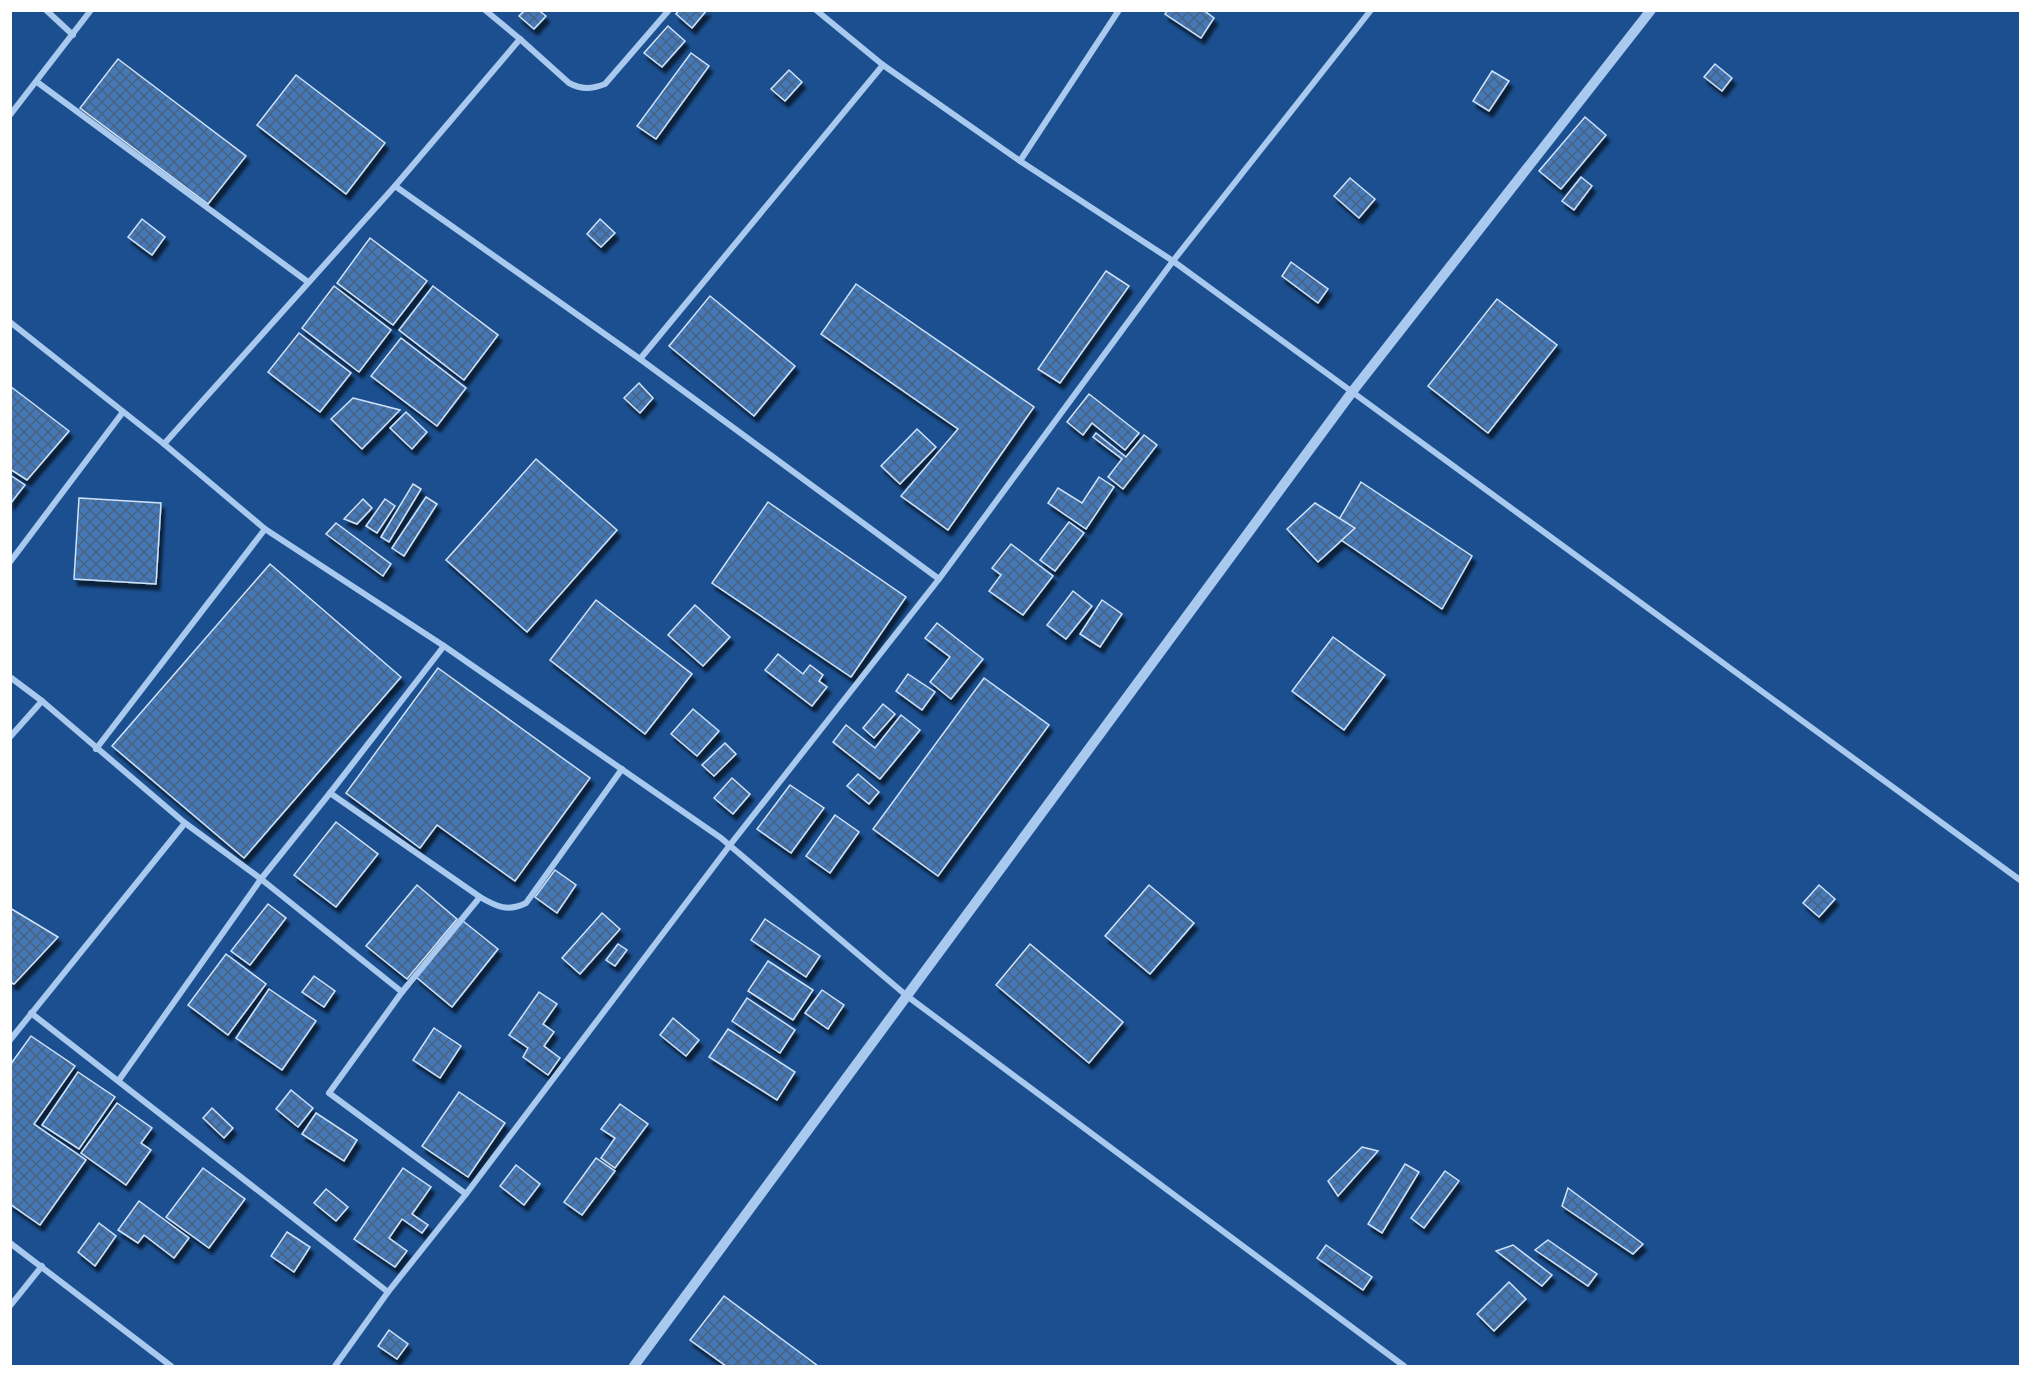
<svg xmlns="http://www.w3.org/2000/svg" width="2031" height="1377" font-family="Rubik,sans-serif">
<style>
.building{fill:url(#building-cross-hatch);stroke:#cfe3fa;stroke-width:1.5;filter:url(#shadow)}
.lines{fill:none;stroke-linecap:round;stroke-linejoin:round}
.minor{stroke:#a9c9ee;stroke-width:6}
.tertiary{stroke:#a9c9ee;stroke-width:10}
</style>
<defs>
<pattern id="building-cross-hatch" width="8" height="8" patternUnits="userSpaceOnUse" patternTransform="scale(1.5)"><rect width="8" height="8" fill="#4478b7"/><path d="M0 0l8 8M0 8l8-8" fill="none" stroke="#486282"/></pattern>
<filter id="shadow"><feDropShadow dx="3.5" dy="6" stdDeviation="1.5" flood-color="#0009"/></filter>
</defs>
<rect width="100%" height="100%" fill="#1b4f8f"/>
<!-- building -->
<g class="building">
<path d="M525 10H538L546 16 534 29 519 16Z"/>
<path d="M679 10H707L692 28 676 14Z"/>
<path d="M1168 10H1203L1214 18 1201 38 1165 14Z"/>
<path d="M668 26 685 41 662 67 644 53Z"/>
<path d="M691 53 709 66 656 139 637 126Z"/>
<path d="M118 59 246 156 208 204 80 108Z"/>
<path d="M1715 64 1732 78 1722 91 1704 77Z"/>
<path d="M789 70 802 82 785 101 771 89Z"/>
<path d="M1492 71 1509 81 1489 111 1473 101Z"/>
<path d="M296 75 385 143 346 194 257 125Z"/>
<path d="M1585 117 1606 135 1561 189 1539 171Z"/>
<path d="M1581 177 1592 186 1574 210 1562 201Z"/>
<path d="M1350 178 1375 199 1359 218 1334 196Z"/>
<path d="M142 219 165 237 152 255 128 237Z"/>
<path d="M600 219 615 233 601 247 587 234Z"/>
<path d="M370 238 427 281 393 325 337 283Z"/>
<path d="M1291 262 1328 289 1318 303 1282 276Z"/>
<path d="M1106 271 1129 286 1060 383 1038 369Z"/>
<path d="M856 284 1034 407 948 530 901 496 958 429 821 334Z"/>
<path d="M334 286 391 330 359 372 302 328Z"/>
<path d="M433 286 498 335 464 380 399 330Z"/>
<path d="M710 296 795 366 754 416 669 346Z"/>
<path d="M1497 299 1557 345 1488 433 1428 386Z"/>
<path d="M299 333 351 373 320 412 268 372Z"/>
<path d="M401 338 466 388 437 426 371 376Z"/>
<path d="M639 383 653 398 640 413 624 398Z"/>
<path d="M10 386 69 431 27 480 10 469Z"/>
<path d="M1089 394 1139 433 1125 450 1092 423 1083 435 1067 422Z"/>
<path d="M353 398 400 410 362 449 331 419Z"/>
<path d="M406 412 427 432 412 449 390 428Z"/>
<path d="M917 429 936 447 900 484 881 466Z"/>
<path d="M1096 433 1126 457 1144 435 1157 445 1123 489 1108 477 1122 459 1093 437Z"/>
<path d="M536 459 617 530 527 632 446 560Z"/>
<path d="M10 475 25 485 10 504Z"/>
<path d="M1099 477 1114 487 1086 529 1048 503 1058 488 1082 503Z"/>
<path d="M1361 482 1472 556 1442 609 1331 533Z"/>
<path d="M413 484 421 489 389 542 381 537Z"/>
<path d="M426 497 437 504 404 556 392 548Z"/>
<path d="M79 498 161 503 156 584 74 579Z"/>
<path d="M363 499 372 508 357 524 344 519Z"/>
<path d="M385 499 395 506 377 533 366 526Z"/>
<path d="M768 502 906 597 851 677 712 583Z"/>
<path d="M1315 503 1355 528 1318 562 1287 529Z"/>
<path d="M1069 522 1084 533 1055 571 1040 560Z"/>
<path d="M336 523 391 564 383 576 326 534Z"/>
<path d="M1011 544 1053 576 1023 615 989 591 1001 575 992 568Z"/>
<path d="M270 564 401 677 244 858 112 746Z"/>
<path d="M1073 591 1092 606 1066 639 1047 625Z"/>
<path d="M596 600 692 674 645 734 550 660Z"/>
<path d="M1102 600 1122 614 1100 647 1080 634Z"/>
<path d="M695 605 730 637 703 666 668 635Z"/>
<path d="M937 623 983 659 951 699 930 682 950 657 925 638Z"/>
<path d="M1333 637 1385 675 1344 730 1292 691Z"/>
<path d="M778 654 803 674 810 665 823 675 819 681 827 687 812 706 765 670Z"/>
<path d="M438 668 590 778 515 881 437 825 420 848 346 793Z"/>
<path d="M908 674 935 692 922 710 896 691Z"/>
<path d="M984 678 1049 725 938 876 873 829Z"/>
<path d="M883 704 895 714 874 738 863 728Z"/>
<path d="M693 709 719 731 697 756 671 734Z"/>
<path d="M901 715 920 730 880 779 833 742 846 725 875 748Z"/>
<path d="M725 743 736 754 714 776 702 765Z"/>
<path d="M858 774 879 792 869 804 847 786Z"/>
<path d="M732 778 750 794 733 814 714 798Z"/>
<path d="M790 785 824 808 791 853 757 829Z"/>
<path d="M835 815 859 832 830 873 806 856Z"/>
<path d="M336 822 378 854 336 907 294 875Z"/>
<path d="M555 870 576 885 557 913 535 897Z"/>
<path d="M417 885 457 919 407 979 366 946Z"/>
<path d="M1149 885 1194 923 1150 974 1105 936Z"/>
<path d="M1819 885 1835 899 1819 917 1803 903Z"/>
<path d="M268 904 286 918 250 965 231 951Z"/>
<path d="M10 908 58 937 14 984 10 982Z"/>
<path d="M602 913 620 929 580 974 562 958Z"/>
<path d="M765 919 820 956 806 977 751 940Z"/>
<path d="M463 921 498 949 452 1007 416 977Z"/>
<path d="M618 944 627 950 615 966 606 960Z"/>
<path d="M1030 944 1123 1022 1089 1063 996 985Z"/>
<path d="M226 954 266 984 228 1035 188 1005Z"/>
<path d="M768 961 813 990 793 1020 748 991Z"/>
<path d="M314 976 335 991 324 1007 302 992Z"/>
<path d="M269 989 316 1021 282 1070 236 1038Z"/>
<path d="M822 990 844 1005 828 1029 805 1013Z"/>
<path d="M539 992 557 1004 543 1024 554 1032 544 1046 560 1058 548 1075 523 1057 528 1048 509 1035Z"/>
<path d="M747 998 795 1030 780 1053 732 1021Z"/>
<path d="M673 1018 699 1040 686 1056 660 1035Z"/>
<path d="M434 1028 461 1046 440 1078 413 1060Z"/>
<path d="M728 1029 795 1072 777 1100 709 1057Z"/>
<path d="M31 1036 75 1066 34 1124 86 1160 40 1225 10 1204V1065Z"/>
<path d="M78 1072 115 1097 79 1149 42 1125Z"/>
<path d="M291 1090 313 1108 298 1127 276 1109Z"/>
<path d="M459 1092 505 1123 468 1177 422 1146Z"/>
<path d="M117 1103 152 1128 141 1143 151 1150 126 1185 81 1153Z"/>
<path d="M620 1104 648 1124 615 1168 601 1158 615 1138 601 1129Z"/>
<path d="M212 1108 233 1128 224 1138 203 1118Z"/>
<path d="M316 1113 357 1140 344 1161 302 1134Z"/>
<path d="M1362 1147 1378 1151 1338 1196 1328 1181Z"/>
<path d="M596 1158 615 1171 582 1215 564 1202Z"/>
<path d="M1405 1164 1419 1172 1382 1233 1368 1224Z"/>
<path d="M516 1165 540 1184 524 1205 500 1186Z"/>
<path d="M203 1168 245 1199 209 1248 166 1217Z"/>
<path d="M403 1168 431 1187 412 1214 428 1225 422 1233 402 1219 389 1238 407 1251 395 1267 354 1239Z"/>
<path d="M1445 1171 1459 1181 1424 1228 1411 1218Z"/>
<path d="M1568 1188 1643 1244 1633 1254 1562 1206Z"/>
<path d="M326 1189 348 1207 336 1221 314 1203Z"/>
<path d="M139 1201 189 1238 174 1258 144 1235 138 1243 118 1230Z"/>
<path d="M99 1223 116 1236 95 1266 78 1252Z"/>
<path d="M287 1232 310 1247 294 1272 271 1256Z"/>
<path d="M1548 1240 1597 1274 1588 1286 1535 1250Z"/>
<path d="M1326 1245 1372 1277 1363 1290 1317 1258Z"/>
<path d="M1513 1245 1552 1275 1542 1286 1496 1251Z"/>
<path d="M1509 1282 1526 1299 1494 1331 1477 1314Z"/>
<path d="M724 1296 818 1366H726L690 1340Z"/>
<path d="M389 1330 408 1344 397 1359 378 1346Z"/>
</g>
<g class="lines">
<!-- minor -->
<g class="minor">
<path d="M46 10 73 35"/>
<path d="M816 10 883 65 1020 161 1173 261 2020 880"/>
<path d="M520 39 569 83C582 90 592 89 605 84L669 10"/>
<path d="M37 82 308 282"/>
<path d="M10 115 91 10"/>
<path d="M1020 161 1119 10"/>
<path d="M395 186 520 39 485 10"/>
<path d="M10 322 164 444 265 529 444 646 721 838 907 996 1404 1366"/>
<path d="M640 359 883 65"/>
<path d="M164 444 395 186 640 359 939 579"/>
<path d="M10 562 123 412"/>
<path d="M10 677 42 701 185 823 261 879 402 992 329 1093 466 1194"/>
<path d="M10 737 42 701"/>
<path d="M96 749 265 529"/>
<path d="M330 793 480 897C497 907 508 912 526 903L622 769"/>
<path d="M402 992 480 897"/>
<path d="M31 1013 388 1292"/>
<path d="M10 1040 185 823"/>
<path d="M119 1080 261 879 330 793 444 646"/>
<path d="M10 1243 171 1366"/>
<path d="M10 1306 42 1266"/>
<path d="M335 1366 388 1292 466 1194 730 845 939 579 1173 261 1371 10"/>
</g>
<!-- tertiary -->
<path class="tertiary" d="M634 1366 1352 392 1651 10"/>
</g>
<!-- border -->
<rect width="2031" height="1377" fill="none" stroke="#ffffff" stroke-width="24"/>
</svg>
